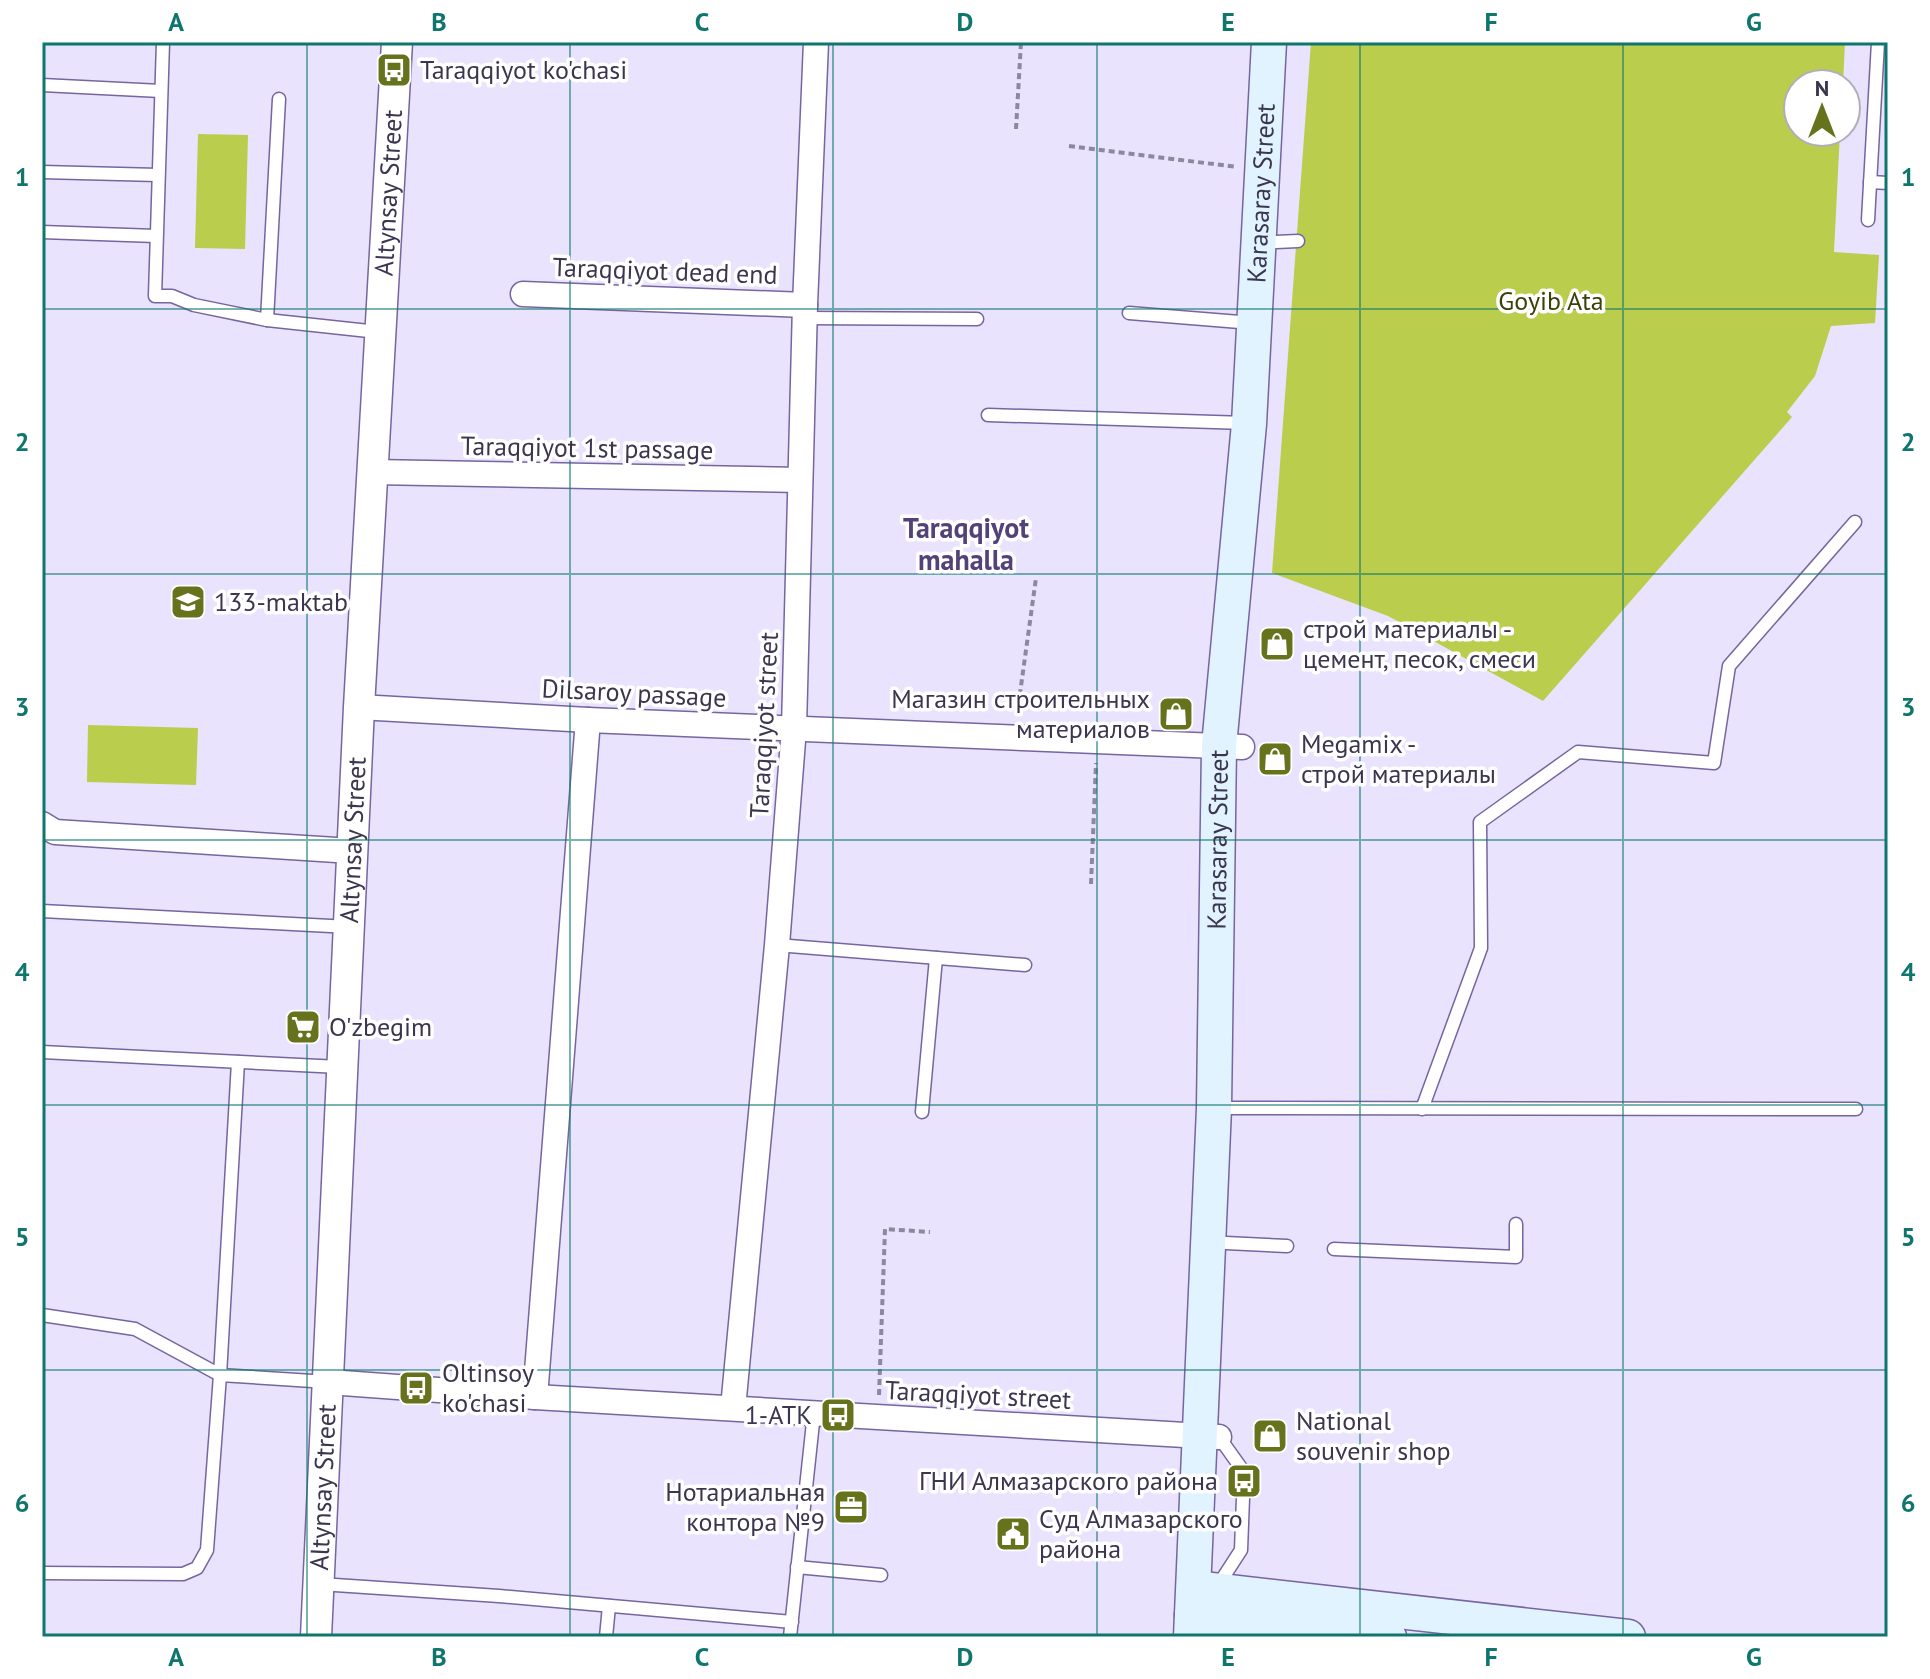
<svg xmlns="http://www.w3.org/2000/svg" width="1930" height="1679" font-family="'PT Sans',sans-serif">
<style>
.green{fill:#bbcd4d}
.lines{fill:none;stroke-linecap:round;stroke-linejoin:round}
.service-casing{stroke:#76659f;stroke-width:15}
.minor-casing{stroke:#76659f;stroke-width:27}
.tertiary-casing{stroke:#76659f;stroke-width:33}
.secondary-casing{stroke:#76659f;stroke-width:37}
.path{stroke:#8d87a1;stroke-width:4;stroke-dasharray:6 4;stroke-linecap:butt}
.service{stroke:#fff;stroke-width:12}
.minor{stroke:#fff;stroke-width:24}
.tertiary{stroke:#fff;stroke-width:30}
.secondary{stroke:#e0f3ff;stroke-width:34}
.grid{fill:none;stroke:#0f766e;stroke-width:2;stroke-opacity:0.55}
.labels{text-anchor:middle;stroke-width:7;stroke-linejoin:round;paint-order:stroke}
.poi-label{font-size:26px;fill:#3c354f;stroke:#fff;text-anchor:start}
.street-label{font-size:26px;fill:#3c354f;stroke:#fff}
.park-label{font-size:26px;fill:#3b4107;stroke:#fff}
.neighbourhood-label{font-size:28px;font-weight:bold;fill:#53427a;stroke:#fff}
.neatline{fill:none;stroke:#0f766e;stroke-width:3}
.grid-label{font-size:26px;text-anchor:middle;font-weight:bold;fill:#0f766e}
</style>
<rect width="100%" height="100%" fill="#e9e3fd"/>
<!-- green -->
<g class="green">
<path d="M1311 42H1845L1843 84H1798V132H1840L1834 252 1879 255 1875 323 1831 326 1815 376 1787 412 1792 417 1543 701 1388 616 1272 573Z"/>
<path d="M198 134 248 135 245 249 195 248Z"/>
<path d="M88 725 198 728 196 785 87 782Z"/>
</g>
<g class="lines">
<defs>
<g id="service">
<path d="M163 42 155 296H172L194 305 267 320 378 332"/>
<path d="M42 85 161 91"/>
<path d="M42 172 158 175"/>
<path d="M1870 182 1888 183"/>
<path d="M1868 220 1878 42"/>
<path d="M42 232 156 236"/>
<path d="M1276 242 1298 241"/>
<path d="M1129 313 1252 323"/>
<path d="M805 318 977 319"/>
<path d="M267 320 279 99"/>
<path d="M988 415 1246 423"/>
<path d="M42 911 350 927"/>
<path d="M777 945 1025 965"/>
<path d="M42 1052 340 1067"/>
<path d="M1218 1108 1856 1109"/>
<path d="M1422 1109 1481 948 1480 822 1578 752 1714 763 1729 666 1855 522"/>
<path d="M922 1112 936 958"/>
<path d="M1226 1243 1287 1246"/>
<path d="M1334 1249 1516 1257V1224"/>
<path d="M42 1315 135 1329 220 1375 238 1062"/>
<path d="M797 1567 881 1575"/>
<path d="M42 1573 183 1574 197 1568 207 1550 220 1375 328 1382"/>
<path d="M320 1584 499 1596 792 1622"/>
<path d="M1217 1587 1241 1550 1244 1472 1219 1437"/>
<path d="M606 1637 609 1606"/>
<path d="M790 1637 814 1413"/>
</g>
<g id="minor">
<path d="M523 294 805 305"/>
<path d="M373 472 800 480"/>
<path d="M359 707 588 720 1242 747"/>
<path d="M42 824 55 832 352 851"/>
<path d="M329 1382 535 1397 1219 1437"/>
<path d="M535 1397 588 720"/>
<path d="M733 1408 777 945 794 728 805 305 816 42"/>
</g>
<g id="tertiary">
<path id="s1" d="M316 1637 359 707 397 42"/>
</g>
<g id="secondary">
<path d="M1194 1588 1628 1637"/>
<path d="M1192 1615 1389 1637"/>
<path id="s2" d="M1191 1637 1214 1108 1219 746 1249 424 1269 42"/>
</g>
</defs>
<!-- service casing -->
<use href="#service" class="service-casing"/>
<!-- minor casing -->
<use href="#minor" class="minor-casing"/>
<!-- tertiary casing -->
<use href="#tertiary" class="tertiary-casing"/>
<!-- secondary casing -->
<use href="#secondary" class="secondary-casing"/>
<!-- path -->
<g class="path">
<path d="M1016 129 1021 42"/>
<path d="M1069 146 1237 167"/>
<path d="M1017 715 1036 578"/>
<path d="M1091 884 1096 763"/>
<path d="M879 1395 885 1229 930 1232"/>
</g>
<!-- service -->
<use href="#service" class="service"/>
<!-- minor -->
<use href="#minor" class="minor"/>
<!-- tertiary -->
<use href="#tertiary" class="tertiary"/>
<!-- secondary -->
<use href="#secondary" class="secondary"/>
</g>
<!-- grid -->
<path class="grid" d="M307 42V1637M570 42V1637M833 42V1637M1097 42V1637M1360 42V1637M1623 42V1637M42 309H1888M42 574H1888M42 840H1888M42 1105H1888M42 1370H1888"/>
<!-- icons -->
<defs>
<symbol id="bus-square" viewBox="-11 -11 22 22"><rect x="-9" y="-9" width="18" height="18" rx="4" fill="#67721c" stroke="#fff"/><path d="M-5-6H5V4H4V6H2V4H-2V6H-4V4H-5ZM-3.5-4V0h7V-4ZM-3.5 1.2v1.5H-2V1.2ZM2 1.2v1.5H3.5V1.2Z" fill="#fff"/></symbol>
<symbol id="school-square" viewBox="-11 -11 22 22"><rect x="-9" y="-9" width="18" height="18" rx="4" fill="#67721c" stroke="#fff"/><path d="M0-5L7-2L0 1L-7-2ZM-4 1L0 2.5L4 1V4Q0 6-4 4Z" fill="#fff"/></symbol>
<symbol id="shop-square" viewBox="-11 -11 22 22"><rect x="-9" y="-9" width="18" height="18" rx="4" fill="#67721c" stroke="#fff"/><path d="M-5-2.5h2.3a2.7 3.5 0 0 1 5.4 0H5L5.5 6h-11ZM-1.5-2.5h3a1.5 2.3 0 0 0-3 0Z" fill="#fff"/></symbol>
<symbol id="supermarket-square" viewBox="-11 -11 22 22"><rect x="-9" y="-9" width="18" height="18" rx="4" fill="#67721c" stroke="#fff"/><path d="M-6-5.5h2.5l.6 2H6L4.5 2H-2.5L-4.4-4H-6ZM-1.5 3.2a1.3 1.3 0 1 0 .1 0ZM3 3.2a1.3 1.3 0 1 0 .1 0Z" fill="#fff"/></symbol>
<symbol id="office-square" viewBox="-11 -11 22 22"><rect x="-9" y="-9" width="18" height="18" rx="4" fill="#67721c" stroke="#fff"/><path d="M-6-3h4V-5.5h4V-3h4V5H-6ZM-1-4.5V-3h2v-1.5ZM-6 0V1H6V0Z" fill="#fff"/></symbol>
<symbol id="civic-square" viewBox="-11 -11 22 22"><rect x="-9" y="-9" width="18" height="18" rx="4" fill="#67721c" stroke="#fff"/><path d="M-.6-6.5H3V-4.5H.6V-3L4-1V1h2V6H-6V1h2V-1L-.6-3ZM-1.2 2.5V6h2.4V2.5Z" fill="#fff"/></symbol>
</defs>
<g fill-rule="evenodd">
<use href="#bus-square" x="374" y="50" width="40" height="40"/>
<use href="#school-square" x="168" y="582" width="40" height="40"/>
<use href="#shop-square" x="1257" y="624" width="40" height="40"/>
<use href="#shop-square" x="1156" y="694" width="40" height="40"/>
<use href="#shop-square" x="1255" y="739" width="40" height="40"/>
<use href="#supermarket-square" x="283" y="1007" width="40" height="40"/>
<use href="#bus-square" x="396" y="1368" width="40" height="40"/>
<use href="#bus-square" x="818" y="1395" width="40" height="40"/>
<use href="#shop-square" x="1250" y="1416" width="40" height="40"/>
<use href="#bus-square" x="1224" y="1461" width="40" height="40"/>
<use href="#office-square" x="831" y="1487" width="40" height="40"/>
<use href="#civic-square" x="993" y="1514" width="40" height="40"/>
</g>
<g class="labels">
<!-- poi labels -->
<g class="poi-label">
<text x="420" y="79">Taraqqiyot ko'chasi</text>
<text x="214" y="611">133-maktab</text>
<text x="1303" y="638">строй материалы -<tspan x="1303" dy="30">цемент, песок, смеси</tspan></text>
<text x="1150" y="708" text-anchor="end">Магазин строительных<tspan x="1150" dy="30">материалов</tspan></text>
<text x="1301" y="753">Megamix -<tspan x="1301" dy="30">строй материалы</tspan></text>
<text x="329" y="1036">O'zbegim</text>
<text x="442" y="1382">Oltinsoy<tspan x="442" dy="30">ko'chasi</tspan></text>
<text x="812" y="1424" text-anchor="end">1-ATK</text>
<text x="1296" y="1430">National<tspan x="1296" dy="30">souvenir shop</tspan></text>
<text x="1218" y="1490" text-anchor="end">ГНИ Алмазарского района</text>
<text x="825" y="1501" text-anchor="end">Нотариальная<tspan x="825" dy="30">контора №9</tspan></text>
<text x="1039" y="1528">Суд Алмазарского<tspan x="1039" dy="30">района</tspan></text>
</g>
<!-- street labels -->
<g class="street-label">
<text dy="9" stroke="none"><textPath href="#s1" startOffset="1446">Altynsay Street</textPath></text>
<text dy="9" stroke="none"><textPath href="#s2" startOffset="1446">Karasaray Street</textPath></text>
<text transform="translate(665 271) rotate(2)" y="9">Taraqqiyot dead end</text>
<text transform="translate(587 448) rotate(1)" y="9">Taraqqiyot 1st passage</text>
<text transform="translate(634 693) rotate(3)" y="9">Dilsaroy passage</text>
<text transform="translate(764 725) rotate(-87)" y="9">Taraqqiyot street</text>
<text dy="9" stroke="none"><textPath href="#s1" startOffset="798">Altynsay Street</textPath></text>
<text dy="9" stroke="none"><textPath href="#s2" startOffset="798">Karasaray Street</textPath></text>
<text transform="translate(978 1395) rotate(3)" y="9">Taraqqiyot street</text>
<text dy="9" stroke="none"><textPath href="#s1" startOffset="150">Altynsay Street</textPath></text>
</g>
<!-- park labels -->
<g class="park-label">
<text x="1551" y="310">Goyib Ata</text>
</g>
<!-- neighbourhood labels -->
<g class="neighbourhood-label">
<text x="966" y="538">Taraqqiyot<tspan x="966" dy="32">mahalla</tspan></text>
</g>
</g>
<!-- border -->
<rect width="1930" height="1679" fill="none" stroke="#ffffff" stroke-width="88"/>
<!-- north arrow -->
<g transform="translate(1822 108)"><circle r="38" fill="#ffffff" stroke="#b1aeb9" stroke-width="2"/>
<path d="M0-6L14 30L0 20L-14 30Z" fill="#67721c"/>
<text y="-12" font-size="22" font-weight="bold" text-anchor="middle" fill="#3c354f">N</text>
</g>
<rect x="44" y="44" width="1842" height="1591" class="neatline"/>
<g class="grid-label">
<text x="176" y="31">A</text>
<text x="439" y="31">B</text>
<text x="702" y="31">C</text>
<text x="965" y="31">D</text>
<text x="1228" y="31">E</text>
<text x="1491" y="31">F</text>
<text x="1754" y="31">G</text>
<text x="22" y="186">1</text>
<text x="1908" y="186">1</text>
<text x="22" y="451">2</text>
<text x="1908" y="451">2</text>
<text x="22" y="716">3</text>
<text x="1908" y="716">3</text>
<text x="22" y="981">4</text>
<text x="1908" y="981">4</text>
<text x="22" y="1246">5</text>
<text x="1908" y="1246">5</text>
<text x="22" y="1512">6</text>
<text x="1908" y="1512">6</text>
<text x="176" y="1666">A</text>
<text x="439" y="1666">B</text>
<text x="702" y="1666">C</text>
<text x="965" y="1666">D</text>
<text x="1228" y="1666">E</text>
<text x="1491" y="1666">F</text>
<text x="1754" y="1666">G</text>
</g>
</svg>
